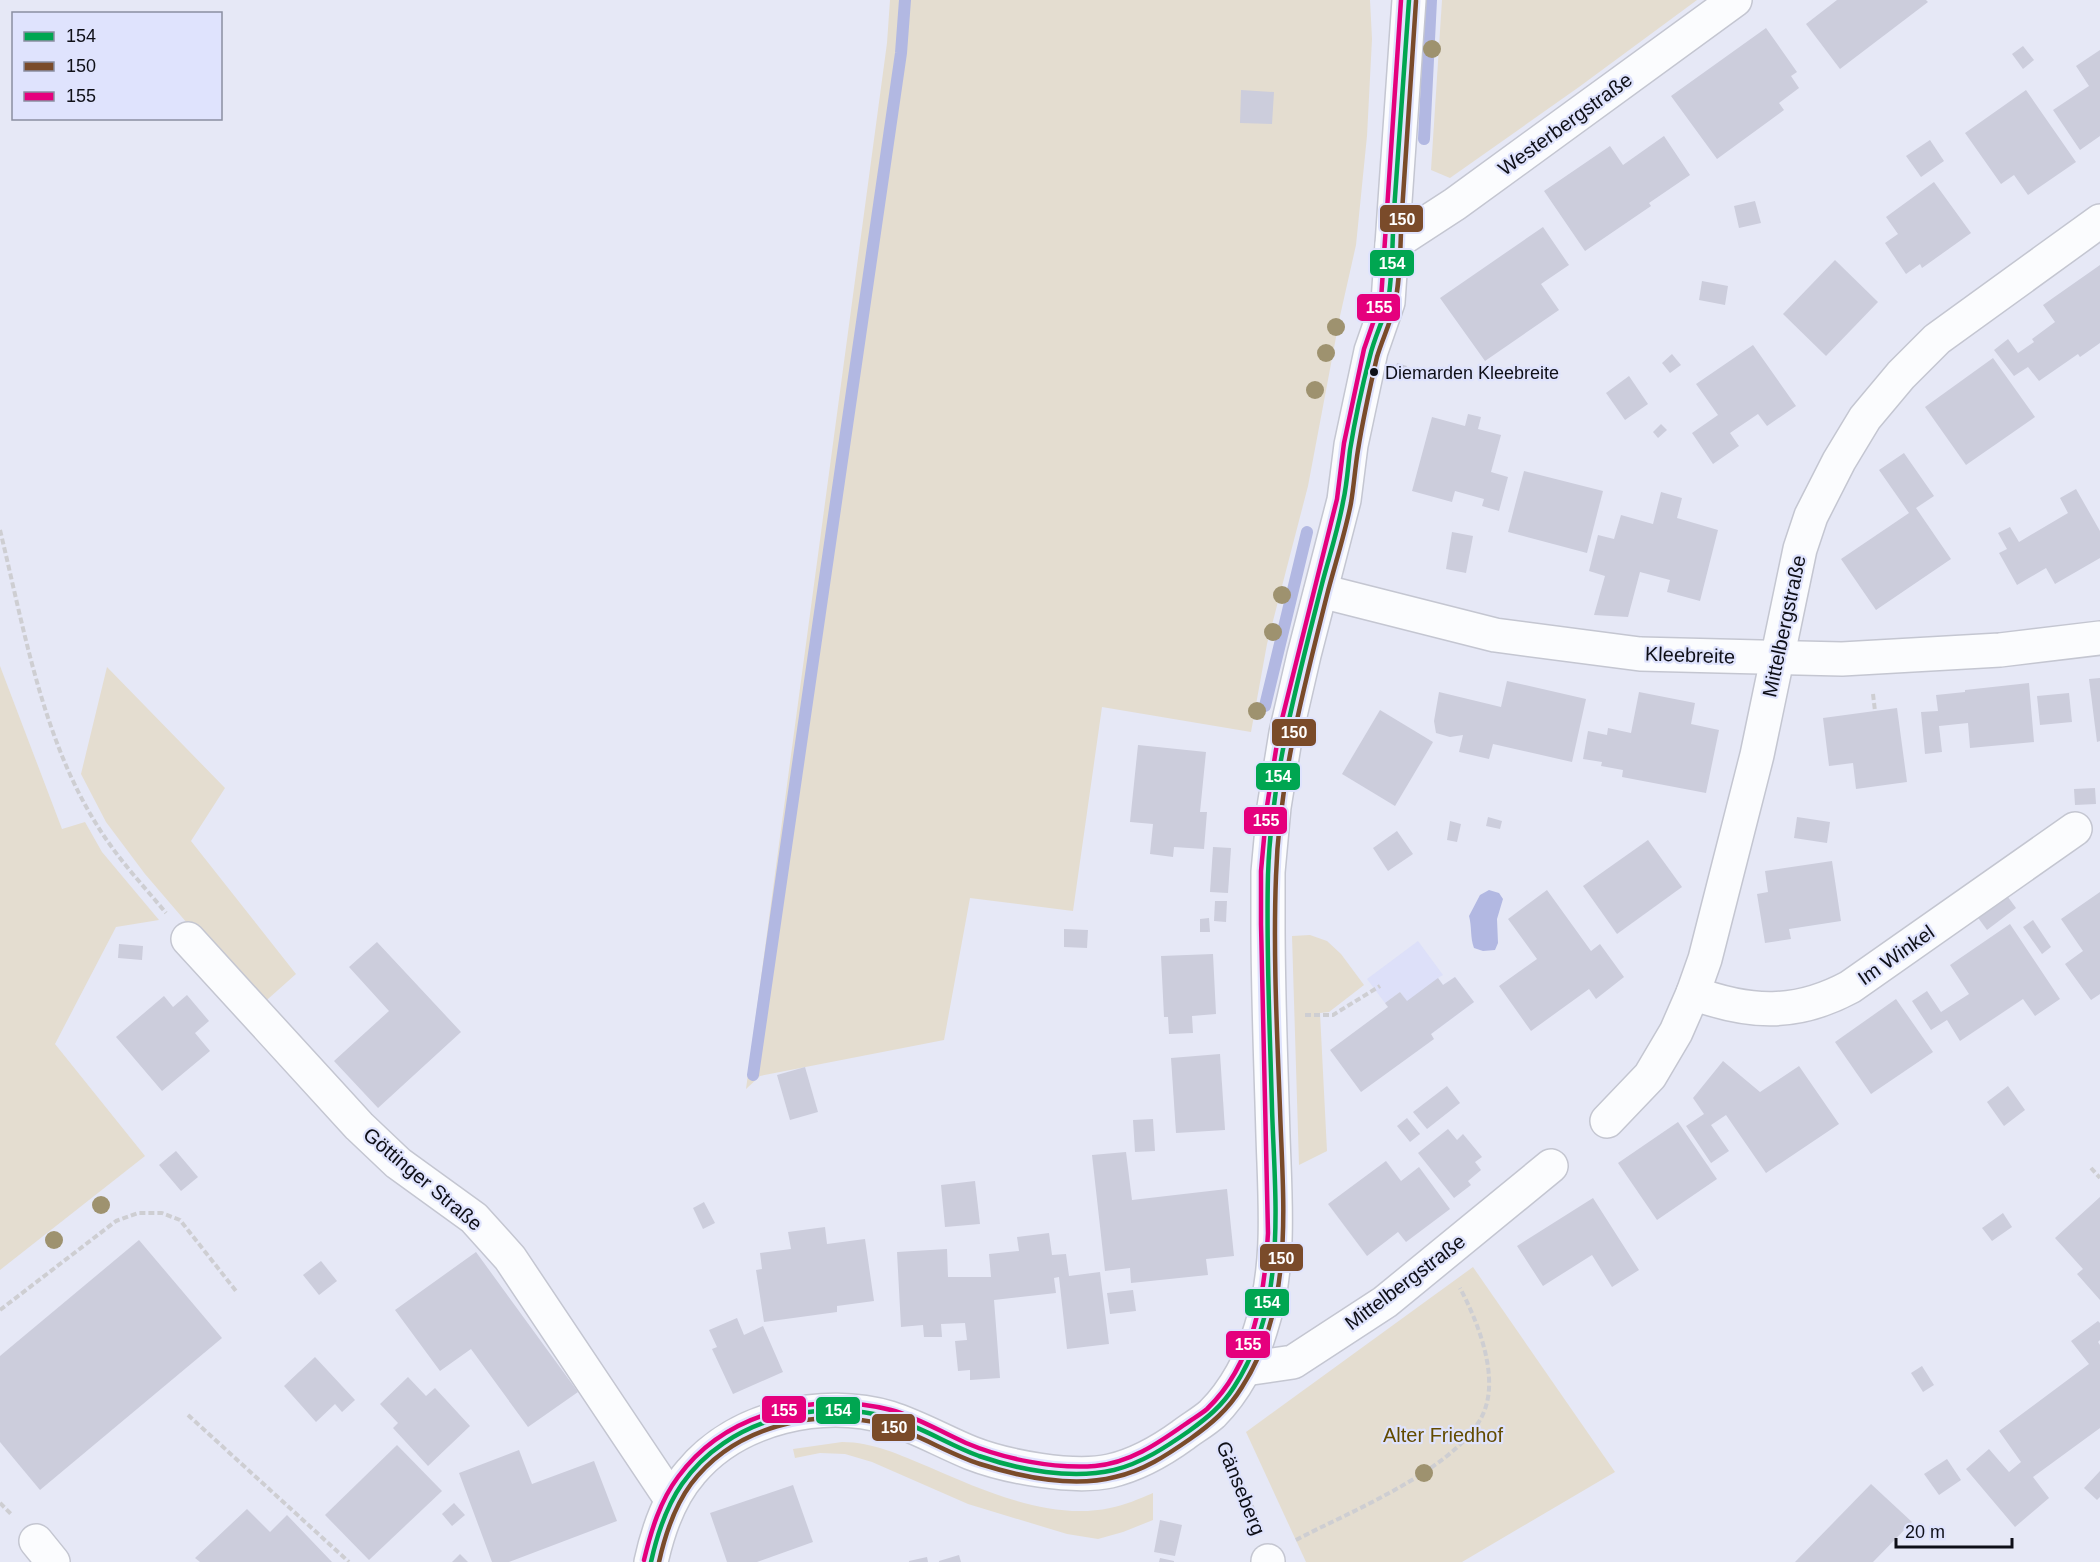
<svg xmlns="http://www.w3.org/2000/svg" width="2100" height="1562" font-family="Arial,sans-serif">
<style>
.built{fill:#dde0f9}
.green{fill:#e4ddd0}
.water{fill:#b2b8e2}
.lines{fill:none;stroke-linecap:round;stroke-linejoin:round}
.stream{stroke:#b2b8e2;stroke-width:12}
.building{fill:#cccddc}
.minor-casing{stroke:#c4c6d1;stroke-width:36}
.tertiary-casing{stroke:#c4c6d1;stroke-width:36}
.path{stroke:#ceced2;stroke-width:4;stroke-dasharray:6 3;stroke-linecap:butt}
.minor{stroke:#fbfcfe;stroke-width:33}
.tertiary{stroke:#fbfcfe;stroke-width:33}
.bus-1-casing{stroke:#dfe3fd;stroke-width:9}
.bus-2-casing{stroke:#dfe3fd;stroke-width:9}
.bus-3-casing{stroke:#dfe3fd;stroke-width:9}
.bus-1{stroke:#00a651;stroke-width:4.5}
.bus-2{stroke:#7a4b2a;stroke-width:4.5}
.bus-3{stroke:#e5007d;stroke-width:4.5}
.tree{fill:#9e926f}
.bus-dot{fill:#0e0f17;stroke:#dfe3fd;stroke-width:2}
.labels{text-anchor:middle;stroke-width:4.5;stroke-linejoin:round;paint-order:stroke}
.bus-label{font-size:18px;fill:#0e0f17;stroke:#dfe3fd;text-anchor:start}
.street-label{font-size:20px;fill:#0e0f17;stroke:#dfe3fd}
.park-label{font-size:20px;fill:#634b00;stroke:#dfe3fd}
.line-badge{stroke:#dfe3fd;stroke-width:2}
.badge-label{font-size:16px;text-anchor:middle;font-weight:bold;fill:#fff}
</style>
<rect width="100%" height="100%" fill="#e6e8f6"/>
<!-- built -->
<path class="built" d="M1418 941 1443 975 1438 978 1443 985 1455 977 1474 1002 1431 1034 1400 992 1385 1003 1367 979Z"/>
<!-- green -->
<g class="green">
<path d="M890 0H1370L1372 39 1367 136 1356 245 1340 316 1308 486 1267 644 1251 732 1102 707 1073 911 970 898 944 1040 760 1076 746 1089 887 43Z"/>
<path d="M1442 0H1697L1579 87 1450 178 1431 170Z"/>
<path d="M0 666 62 829 85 822 102 852 159 920 116 927 55 1044 145 1156 0 1270Z"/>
<path d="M107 667 225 788 191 841 296 974 259 1007 145 874 106 822 81 774Z"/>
<path d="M1310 935 1327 941 1341 954 1364 985 1329 1012 1320 1013 1327 1151 1299 1165 1292 936Z"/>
<path d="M1473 1267 1615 1472 1462 1562H1306L1246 1432Z"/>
<path d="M842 1442C873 1442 900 1455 929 1467 982 1490 1050 1521 1110 1508 1125 1505 1139 1499 1153 1493V1520L1123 1532 1098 1539 1067 1534 968 1504 872 1462 845 1454 820 1453 795 1458 793 1449Z"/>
</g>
<!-- water -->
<path class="water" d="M1489 890 1499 893 1503 899 1497 919 1498 943 1495 950 1483 951 1474 948C1470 937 1472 927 1469 916L1480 895Z"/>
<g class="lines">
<!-- stream -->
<g class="stream">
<path d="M1424 139 1431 0"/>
<path d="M1265 706 1307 532"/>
<path d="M753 1075 901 53 905 0"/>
</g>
</g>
<!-- building -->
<g class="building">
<path d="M1837 0H1926L1928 2 1840 69 1806 24Z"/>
<path d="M1766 28 1797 72 1791 76 1799 88 1779 103 1784 110 1717 159 1671 96Z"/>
<path d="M2023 46 2034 60 2023 69 2012 54Z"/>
<path d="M2100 50V136L2080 150 2053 110 2089 86 2076 66Z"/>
<path d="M1241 90 1274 92 1272 124 1240 123Z"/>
<path d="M2026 90 2076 162 2028 195 2014 175 2001 184 1965 133Z"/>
<path d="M1664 136 1690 175 1649 203 1651 206 1585 251 1544 191 1610 146 1623 165Z"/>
<path d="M1930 140 1944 161 1921 177 1906 156Z"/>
<path d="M1934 182 1971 233 1922 268 1920 264 1906 274 1885 243 1898 234 1886 217Z"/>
<path d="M1755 201 1761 223 1739 228 1734 206Z"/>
<path d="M1543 227 1569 265 1541 284 1559 310 1485 361 1440 298Z"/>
<path d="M1835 260 1878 302 1826 356 1783 314Z"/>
<path d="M2100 265V343L2080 357 2078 354 2039 381 2028 367 2014 376 1994 350 2008 339 2018 353 2034 342 2032 339 2055 322 2043 305Z"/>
<path d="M1702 281 1728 286 1725 305 1699 300Z"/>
<path d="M1753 345 1796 406 1767 426 1758 414 1730 433 1739 446 1713 464 1692 433 1718 415 1696 384Z"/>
<path d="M1672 354 1681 365 1670 373 1662 363Z"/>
<path d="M1993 358 2035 417 1966 465 1925 407Z"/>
<path d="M1397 363 1407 366 1403 380 1394 378Z"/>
<path d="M1629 376 1648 404 1625 420 1606 393Z"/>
<path d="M1468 414 1481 417 1478 429 1501 435 1491 472 1508 477 1499 511 1482 506 1484 499 1455 491 1452 502 1412 491 1432 417 1465 426Z"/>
<path d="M1661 424 1667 430 1658 438 1653 432Z"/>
<path d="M1904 453 1934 496 1916 508 1951 559 1876 610 1841 559 1909 513 1879 470Z"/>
<path d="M1524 471 1603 491 1587 553 1508 532Z"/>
<path d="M2076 489 2100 531V558L2055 584 2046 568 2017 585 1999 553 2007 549 1998 533 2010 527 2019 542 2068 513 2060 498Z"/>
<path d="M1661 492 1682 498 1677 518 1718 530 1700 601 1667 592 1670 580 1640 572 1628 617 1594 615 1605 576 1589 571 1598 535 1614 539 1621 515 1653 524Z"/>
<path d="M1452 532 1473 536 1466 573 1446 569Z"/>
<path d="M2100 678V741L2097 742 2089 679Z"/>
<path d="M1507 681 1586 699 1572 762 1493 744 1489 759 1459 752 1463 735 1450 737 1436 733 1434 721 1439 692 1501 707Z"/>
<path d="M2029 683 2034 742 1970 748 1968 723 1939 726 1942 752 1925 754 1921 712 1938 711 1936 695 1965 692V690Z"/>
<path d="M1639 692 1695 703 1691 724 1719 730 1706 793 1622 777 1623 770 1601 766 1602 762 1583 759 1588 731 1607 735 1608 728 1631 733Z"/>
<path d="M2069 693 2072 722 2040 725 2037 696Z"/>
<path d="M1897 708 1907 782 1856 789 1853 763 1829 766 1823 718Z"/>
<path d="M1380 710 1433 742 1395 806 1342 774Z"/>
<path d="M1138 745 1206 752 1200 812H1207L1204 849 1174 847 1173 857 1150 854 1153 824 1130 822Z"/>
<path d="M2095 788 2096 804 2075 805 2074 789Z"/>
<path d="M1488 817 1502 821 1500 829 1486 826Z"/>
<path d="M1797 817 1830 822 1827 843 1794 838Z"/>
<path d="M1450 821 1461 824 1457 842 1447 840Z"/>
<path d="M1397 831 1413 854 1388 871 1373 848Z"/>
<path d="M1648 840 1682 887 1617 934 1583 886Z"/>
<path d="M1213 847 1231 848 1228 893 1210 892Z"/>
<path d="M1832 861 1841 921 1789 929 1791 939 1765 943 1757 894 1768 892 1765 871Z"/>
<path d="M1547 890 1591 951 1600 944 1624 977 1596 999 1589 989 1531 1031 1499 986 1537 959 1508 919Z"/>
<path d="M2100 892V994L2091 1000 2065 964 2083 951 2061 919Z"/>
<path d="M2005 893 2016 908 1987 930 1976 915Z"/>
<path d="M1215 901H1227L1226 922 1214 921Z"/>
<path d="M1209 918 1210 932H1200V919Z"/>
<path d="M2033 920 2051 947 2042 954 2023 927Z"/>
<path d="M2010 924 2060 999 2035 1016 2023 999 1960 1041 1947 1020 1931 1030 1912 1001 1927 991 1941 1012 1969 994 1950 965Z"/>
<path d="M1064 929 1088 930 1087 948 1064 947Z"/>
<path d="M377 942 461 1032 378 1108 334 1061 389 1011 349 967Z"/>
<path d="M119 944 143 946 142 960 118 958Z"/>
<path d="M1213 954 1216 1014 1192 1016 1193 1033 1169 1034 1168 1017H1164L1161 956Z"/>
<path d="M1455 977 1474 1002 1431 1034 1434 1039 1361 1092 1330 1050 1388 1007 1385 1003 1400 992 1407 1001 1438 978 1443 985Z"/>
<path d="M187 995 209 1021 195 1033 210 1051 162 1091 116 1037 164 996 173 1007Z"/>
<path d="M1896 999 1933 1052 1871 1094 1835 1042Z"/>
<path d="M1220 1054 1225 1130 1176 1133 1171 1058Z"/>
<path d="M1723 1061 1760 1092 1799 1066 1839 1124 1766 1173 1726 1115 1711 1125 1729 1151 1711 1163 1686 1126 1704 1114 1693 1098Z"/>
<path d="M805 1067 818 1112 790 1120 777 1075Z"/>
<path d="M1447 1086 1460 1103 1427 1129 1413 1112Z"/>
<path d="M2008 1086 2025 1110 2004 1126 1987 1102Z"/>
<path d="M1407 1118 1420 1134 1410 1142 1397 1126Z"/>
<path d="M1153 1119 1155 1151 1135 1152 1133 1120Z"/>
<path d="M1678 1122 1717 1179 1657 1220 1618 1163Z"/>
<path d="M1448 1129 1457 1140 1463 1134 1482 1157 1475 1162 1481 1170 1468 1181 1471 1185 1454 1198 1418 1153Z"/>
<path d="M176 1151 198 1177 181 1191 159 1165Z"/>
<path d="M1126 1152 1132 1200 1227 1189 1234 1256 1206 1259 1208 1275 1131 1283 1130 1268 1105 1271 1092 1155Z"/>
<path d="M1386 1161 1401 1181 1419 1167 1450 1209 1406 1242 1398 1232 1367 1256 1328 1204Z"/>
<path d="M975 1181 980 1224 945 1227 941 1185Z"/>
<path d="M2100 1197V1300L2077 1274 2083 1269 2055 1238Z"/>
<path d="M1593 1198 1639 1270 1612 1287 1592 1255 1543 1286 1517 1246Z"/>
<path d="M704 1202 715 1223 703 1229 693 1208Z"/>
<path d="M2003 1213 2012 1227 1992 1241 1982 1228Z"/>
<path d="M825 1227 827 1244 865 1239 874 1301 837 1306V1312L764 1322 756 1270 762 1269 760 1253 791 1249 788 1232Z"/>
<path d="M1049 1233 1052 1255 1066 1254 1069 1276 1100 1272 1109 1344 1067 1349 1059 1277 1054 1278 1056 1293 994 1300 1000 1378 970 1380V1370L958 1371 955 1341 967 1340 965 1323 941 1324 942 1337H924L923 1325 901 1327 897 1252 947 1249 948 1277H991L989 1254 1019 1251 1017 1237Z"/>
<path d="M139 1240 222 1338 40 1490 0 1442V1356Z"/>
<path d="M476 1252 578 1392 528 1427 471 1349 440 1371 395 1310Z"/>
<path d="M321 1261 337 1281 319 1295 303 1275Z"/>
<path d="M1133 1290 1136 1311 1110 1314 1107 1293Z"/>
<path d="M737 1318 744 1335 763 1326 783 1372 733 1394 712 1349 717 1347 709 1330Z"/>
<path d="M2098 1321 2100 1323V1340L2098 1342 2100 1345V1428L2033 1477 2049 1498 2015 1527 1966 1469 1989 1449 2009 1472 2021 1462 1999 1431 2089 1364 2071 1341Z"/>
<path d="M315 1357 355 1400 342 1412 335 1404 316 1422 284 1386Z"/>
<path d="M1922 1366 1934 1385 1923 1392 1911 1373Z"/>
<path d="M408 1377 426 1396 435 1388 470 1426 428 1466 393 1428 398 1423 380 1404Z"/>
<path d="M397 1445 442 1491 369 1560 325 1515Z"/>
<path d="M519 1450 532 1484 594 1461 617 1521 509 1562H492L459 1473Z"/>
<path d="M1947 1459 1961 1480 1939 1495 1924 1474Z"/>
<path d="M2100 1471V1497L2097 1500 2084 1488Z"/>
<path d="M1871 1484 1912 1522 1873 1562H1795Z"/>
<path d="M793 1485 813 1542 757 1562H727L710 1513Z"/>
<path d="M454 1503 465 1515 452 1526 442 1514Z"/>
<path d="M247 1509 270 1532 287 1515 332 1562H200L195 1558Z"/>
<path d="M1160 1520 1182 1525 1175 1556 1154 1552Z"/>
<path d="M460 1554 468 1562H452Z"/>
<path d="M959 1555 961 1562H939V1561Z"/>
<path d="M927 1557 928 1562H909V1561Z"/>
<path d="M1160 1558 1174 1561V1562H1159Z"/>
</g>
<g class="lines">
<defs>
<g id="minor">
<path d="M1392 245 1455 204 1735 0"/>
<path d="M1321 591 1495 635 1640 654 1842 659 2000 650 2100 638"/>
<path d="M188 939 359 1126 398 1163 474 1218 510 1258 671 1499"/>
<path d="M1693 993C1750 1014 1796 1016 1850 987L2075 829"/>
<path d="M1607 1121 1650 1076 1676 1032 1693 993 1705 959 1757 755 1800 549 1811 516 1839 461 1865 418 1901 375 1937 339 2100 221"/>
<path d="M1245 1369 1293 1362 1385 1302 1551 1166"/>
<path d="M36 1541 53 1562"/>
<path d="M1268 1561V1562"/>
</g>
<path id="tertiary" d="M651 1562C658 1530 669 1497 691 1472 737 1417 823 1398 890 1418 918 1427 944 1442 971 1453 1007 1467 1073 1479 1110 1471 1136 1465 1161 1451 1183 1435 1192 1428 1203 1422 1212 1414 1235 1391 1252 1359 1261 1328 1281 1266 1275 1200 1273 1136 1271 1065 1268 995 1268 924V872L1274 807 1286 733 1304 655 1344 500 1351 445 1371 351 1388 302 1409 0"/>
</defs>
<!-- minor casing -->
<use href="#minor" class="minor-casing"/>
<!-- tertiary casing -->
<use href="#tertiary" class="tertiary-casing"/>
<!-- path -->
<g class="path">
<path d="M0 530C26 637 45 755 111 846 128 870 148 891 166 913"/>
<path d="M1873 694 1875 711"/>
<path d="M1305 1015H1333L1380 986"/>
<path d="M2091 1168 2100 1178"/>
<path d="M0 1310 116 1221 138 1213H162L180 1220 236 1291"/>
<path d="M188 1415 349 1562"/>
<path d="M1226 1448 1251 1504 1260 1527"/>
<path d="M0 1503 12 1515"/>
<path d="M1296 1540C1348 1512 1469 1465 1486 1406 1497 1370 1477 1320 1460 1288"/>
</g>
<!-- minor -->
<use href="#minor" class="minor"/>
<!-- tertiary -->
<use href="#tertiary" class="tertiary"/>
<defs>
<path id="bus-1" d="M651 1562C657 1535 666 1507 682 1484 727 1419 818 1397 891 1418 922 1427 949 1445 979 1456 1020 1470 1071 1480 1114 1470 1142 1463 1166 1447 1189 1431 1207 1418 1222 1406 1234 1387 1288 1305 1275 1201 1272 1108 1270 1031 1266 953 1268 875 1271 777 1298 679 1322 584 1329 557 1338 530 1343 502 1347 485 1348 467 1350 450 1355 419 1362 387 1370 356 1374 339 1382 323 1387 306 1393 281 1392 239 1394 211 1399 141 1404 70 1409 0"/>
<path id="bus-2" d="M659 1562C665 1535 674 1507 691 1484 734 1427 814 1407 882 1424 916 1432 946 1453 980 1464 1021 1477 1072 1488 1115 1477 1143 1471 1167 1455 1190 1439 1211 1424 1228 1410 1242 1387 1295 1305 1283 1202 1280 1109 1277 1031 1273 953 1276 876 1279 780 1304 687 1327 595 1335 564 1345 534 1351 503 1354 485 1355 468 1358 450 1363 419 1370 387 1377 357 1382 340 1390 324 1394 307 1401 281 1400 240 1402 212 1407 141 1412 71 1416 1"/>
<path id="bus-3" d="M644 1560C651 1531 660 1501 678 1477 725 1412 815 1391 891 1410 917 1417 941 1432 966 1443 1004 1459 1053 1469 1095 1466 1129 1463 1157 1444 1184 1425 1192 1419 1200 1415 1207 1409 1254 1364 1265 1294 1268 1233L1261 924V871L1267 806 1279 731 1337 499 1344 443 1364 349 1381 300 1401 0"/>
</defs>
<!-- bus-1 casing -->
<use href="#bus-1" class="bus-1-casing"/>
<!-- bus-2 casing -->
<use href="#bus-2" class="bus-2-casing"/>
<!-- bus-3 casing -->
<use href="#bus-3" class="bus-3-casing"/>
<!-- bus-1 -->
<use href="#bus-1" class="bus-1"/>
<!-- bus-2 -->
<use href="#bus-2" class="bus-2"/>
<!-- bus-3 -->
<use href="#bus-3" class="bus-3"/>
</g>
<!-- trees -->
<g class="tree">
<circle cx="1432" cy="49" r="9"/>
<circle cx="1336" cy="327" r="9"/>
<circle cx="1326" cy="353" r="9"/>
<circle cx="1315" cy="390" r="9"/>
<circle cx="1282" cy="595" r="9"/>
<circle cx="1273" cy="632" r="9"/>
<circle cx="1257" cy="711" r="9"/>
<circle cx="101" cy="1205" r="9"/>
<circle cx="54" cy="1240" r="9"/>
<circle cx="1424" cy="1473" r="9"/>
</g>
<!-- markers -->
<circle class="bus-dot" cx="1374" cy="372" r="5"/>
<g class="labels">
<!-- bus labels -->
<g class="bus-label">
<text x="1385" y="379">Diemarden Kleebreite</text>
</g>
<!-- street labels -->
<g class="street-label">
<text transform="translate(1565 124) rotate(-36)" y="7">Westerbergstraße</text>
<text transform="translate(1784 626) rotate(-78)" y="7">Mittelbergstraße</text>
<text transform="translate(1690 655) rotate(2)" y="7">Kleebreite</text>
<text transform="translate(1896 955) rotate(-35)" y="7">Im Winkel</text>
<text transform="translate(423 1179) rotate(40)" y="7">Göttinger Straße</text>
<text transform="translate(1405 1282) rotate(-37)" y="7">Mittelbergstraße</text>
<text transform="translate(1241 1488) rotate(68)" y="7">Gänseberg</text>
</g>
<!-- park labels -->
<g class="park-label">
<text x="1443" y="1442">Alter Friedhof</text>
</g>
</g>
<g class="line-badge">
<rect x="1379" y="204" width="45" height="29" rx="6" fill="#7a4b2a"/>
<rect x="1369" y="249" width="46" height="28" rx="6" fill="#00a651"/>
<rect x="1356" y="293" width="45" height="29" rx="6" fill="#e5007d"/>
<rect x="1271" y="718" width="46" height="29" rx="6" fill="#7a4b2a"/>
<rect x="1255" y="762" width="46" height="29" rx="6" fill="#00a651"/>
<rect x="1243" y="806" width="45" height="29" rx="6" fill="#e5007d"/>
<rect x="1259" y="1243" width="45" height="29" rx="6" fill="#7a4b2a"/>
<rect x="1244" y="1288" width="46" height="29" rx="6" fill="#00a651"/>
<rect x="1225" y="1330" width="46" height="29" rx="6" fill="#e5007d"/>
<rect x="761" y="1395" width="46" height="29" rx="6" fill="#e5007d"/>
<rect x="815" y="1396" width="46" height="29" rx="6" fill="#00a651"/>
<rect x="871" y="1413" width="45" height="29" rx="6" fill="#7a4b2a"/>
</g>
<g class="badge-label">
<text x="1402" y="225">150</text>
<text x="1392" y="269">154</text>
<text x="1379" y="313">155</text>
<text x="1294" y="738">150</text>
<text x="1278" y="782">154</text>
<text x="1266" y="826">155</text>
<text x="1281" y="1264">150</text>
<text x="1267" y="1308">154</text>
<text x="1248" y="1350">155</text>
<text x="784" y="1416">155</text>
<text x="838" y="1416">154</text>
<text x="894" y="1433">150</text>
</g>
<!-- legend -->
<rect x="12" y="12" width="210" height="108" fill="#dfe3fd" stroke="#8b8ea1" stroke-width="1.5"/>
<rect x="24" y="32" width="30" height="9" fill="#00a651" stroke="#8b8ea1" stroke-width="1.5"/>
<text x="66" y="42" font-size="18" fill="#0e0f17">154</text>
<rect x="24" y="62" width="30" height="9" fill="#7a4b2a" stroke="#8b8ea1" stroke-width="1.5"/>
<text x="66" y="72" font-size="18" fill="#0e0f17">150</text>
<rect x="24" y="92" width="30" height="9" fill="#e5007d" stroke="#8b8ea1" stroke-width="1.5"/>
<text x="66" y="102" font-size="18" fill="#0e0f17">155</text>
<!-- scale -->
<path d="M1896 1538v9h116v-9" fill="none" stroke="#0e0f17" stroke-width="3"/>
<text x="1905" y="1538" font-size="18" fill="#0e0f17" stroke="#dfe3fd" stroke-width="4.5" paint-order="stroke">20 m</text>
</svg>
